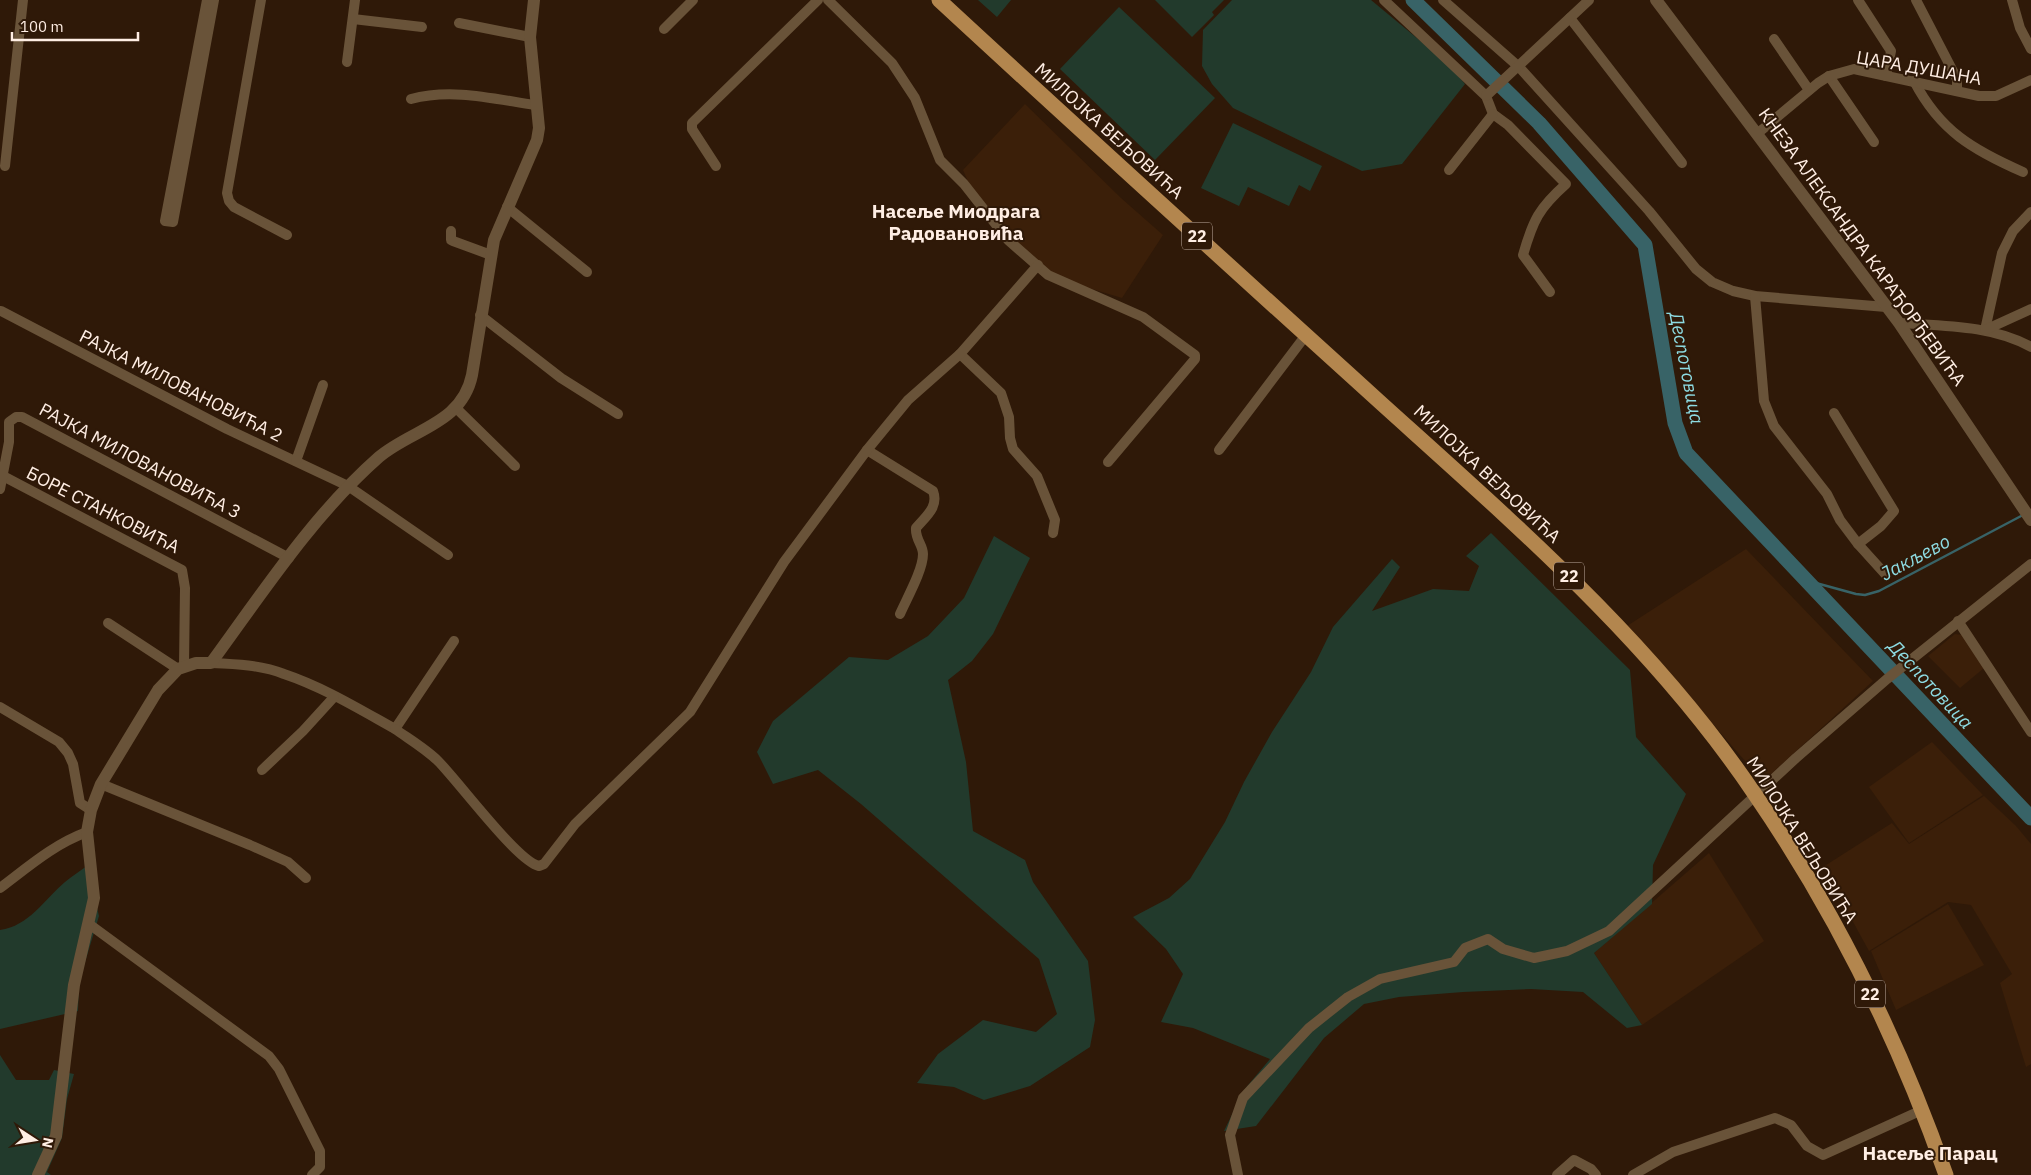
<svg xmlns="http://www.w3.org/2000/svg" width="2031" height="1175" font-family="'IBM Plex Sans',sans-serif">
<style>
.built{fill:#3b1f09}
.green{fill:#223a2c}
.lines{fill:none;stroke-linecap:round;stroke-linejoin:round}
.stream{stroke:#386367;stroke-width:2.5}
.river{stroke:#386367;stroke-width:15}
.minor{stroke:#695339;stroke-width:10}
.tertiary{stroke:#695339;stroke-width:12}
.primary{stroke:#b3864e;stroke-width:15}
.labels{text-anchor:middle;stroke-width:4;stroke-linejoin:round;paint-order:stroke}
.shield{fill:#2f1908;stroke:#c1aea2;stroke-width:1}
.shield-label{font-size:16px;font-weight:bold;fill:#ffeee4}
.street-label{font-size:18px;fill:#ffeee4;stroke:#2f1908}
.neighbourhood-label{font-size:19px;font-weight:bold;fill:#ffeee4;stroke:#2f1908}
.water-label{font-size:19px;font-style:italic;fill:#8ddbe2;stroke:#2f1908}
</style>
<rect width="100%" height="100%" fill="#2f1908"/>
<!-- built -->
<g class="built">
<path d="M1025 104 1121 198 1163 235 1122 298 1052 277 977 202 963 170Z"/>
<path d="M1746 549 1873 681 1770 775 1753 770 1627 626Z"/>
<path d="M1955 634 1962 635 1984 668 1960 688 1928 656Z"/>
<path d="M1932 742 1983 795 1909 843 1869 787Z"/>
<path d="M1984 796 2016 826 2031 844V1064L2026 1067 2000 983 2012 974 1971 905 1948 902 1869 951 1823 867 1892 823 1909 844Z"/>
<path d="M1709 853 1764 941 1642 1025 1594 953Z"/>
<path d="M1948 904 1984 965 1896 1010 1871 951Z"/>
</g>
<!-- green -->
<g class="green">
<path d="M978 0H1011L997 17Z"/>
<path d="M1155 0H1224L1212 12 1214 15 1192 37Z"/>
<path d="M1232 0H1371L1447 63 1465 84 1402 164 1362 171 1233 108 1212 84 1202 66 1203 30Z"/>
<path d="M1119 7 1215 98 1155 160 1060 69Z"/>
<path d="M1233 123 1322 166 1310 191 1299 185 1289 206 1248 187 1239 206 1201 188Z"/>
<path d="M1491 533 1630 670 1636 737 1686 794 1653 865 1652 904 1594 953 1642 1025 1627 1028 1583 992 1531 989 1463 992 1399 997 1364 1004 1324 1038 1256 1126 1224 1131 1244 1090 1270 1059 1193 1028 1161 1022 1183 974 1166 949 1133 917 1169 898 1190 879 1225 822 1244 782 1272 732 1311 672 1333 627 1392 559 1400 567 1372 611 1433 589 1469 591 1479 566 1466 556Z"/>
<path d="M994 536 1030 558 993 634 972 661 948 680 966 762 973 831 1025 860 1033 882 1088 961 1095 1020 1090 1047 1030 1086 984 1100 954 1087 917 1083 938 1054 983 1020 1036 1032 1057 1014 1039 959 861 804 818 770 773 784 757 752 773 721 849 657 888 660 928 636 964 598Z"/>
<path d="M87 866 99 916 79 982 78 1011 0 1029V930C29 926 44 900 65 882 72 876 80 871 87 866Z"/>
<path d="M0 1055 16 1080H49L54 1070 74 1074 67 1099 62 1138 47 1172 51 1175H0Z"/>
</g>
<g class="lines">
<!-- stream -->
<path class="stream" d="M1805 580 1856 594 1865 595 1879 591 2023 515"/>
<!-- river -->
<path class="river" d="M1413 0 1539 123 1645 245 1675 423 1686 453 2031 818"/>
<!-- minor -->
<g class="minor">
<path d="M207 0 165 221 173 222 214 0"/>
<path d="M261 0 227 193 229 201 234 207 287 235"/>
<path d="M828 0 892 63 915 98 940 160 964 184 1008 240 1048 275 1143 317 1195 355V359L1108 462"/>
<path d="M1384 0 1486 96 1493 114 1508 125 1566 184C1539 208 1533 220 1523 255L1550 292"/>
<path d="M1443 0 1519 67 1649 211 1696 269 1712 282 1733 291 1755 296 1886 307"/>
<path d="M1858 0 1891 51 1886 76"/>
<path d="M1916 0 1957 79V91"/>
<path d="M2012 0 2020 28 2031 49"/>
<path d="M1570 18 1682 163"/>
<path d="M353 19 422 27"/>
<path d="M459 23 530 37"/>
<path d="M664 29 693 0"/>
<path d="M1774 39 1809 90"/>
<path d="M347 62 355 0"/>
<path d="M1829 76 1874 142"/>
<path d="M1914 81C1940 131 1973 150 2023 172"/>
<path d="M1486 96 1589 0"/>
<path d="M411 99C452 88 494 99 535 105"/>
<path d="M1758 133 1818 83 1829 76 1854 69 1979 96H1996L2031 80"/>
<path d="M5 166 23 0"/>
<path d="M716 166 692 129V123L818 0"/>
<path d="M1449 170 1493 114"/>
<path d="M507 207 587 272"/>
<path d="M451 231V240L453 241 491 255"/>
<path d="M1755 296 1764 401 1774 426 1827 494 1840 520 1858 544"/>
<path d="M1 311 227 429 348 486 448 555"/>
<path d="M480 315 561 378 618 414"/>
<path d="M1899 323C1943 326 1992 325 2031 347"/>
<path d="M1985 330 2002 253 2013 231 2031 212"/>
<path d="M1985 330 2031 309"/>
<path d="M960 354 1001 393 1009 417 1010 438 1013 449 1037 476 1055 520 1053 533"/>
<path d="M456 408 515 466"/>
<path d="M1834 413 1894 511 1881 526 1858 544 1886 575"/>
<path d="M867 450 933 491C939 507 926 516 916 528 915 539 923 545 923 554 923 570 907 598 900 614"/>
<path d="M1219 450 1306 335"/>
<path d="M296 461 323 385"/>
<path d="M3 476 182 570 185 588 184 666"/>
<path d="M0 489 9 442V422L16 417H22L289 558"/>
<path d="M1958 621 2031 732"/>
<path d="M108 623 178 669"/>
<path d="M211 663C236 664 261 665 284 674 323 687 359 709 395 729L454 641"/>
<path d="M0 707 59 742 68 753 73 764 80 803 91 810"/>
<path d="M395 729C409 739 426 749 438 761 459 782 517 861 539 866L544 864 575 824 690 712 784 562 867 450 908 400 960 354 1038 265"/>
<path d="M262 770 303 731 334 697"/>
<path d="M101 784 250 845 288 862 306 878"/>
<path d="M0 888C28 867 54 844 87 832"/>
<path d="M89 924 269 1056 279 1069 320 1151V1167L312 1175"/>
<path d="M1238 1175 1230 1135 1243 1098 1309 1028 1348 997 1380 979 1454 962 1465 948 1488 939 1503 949 1534 958 1567 951 1609 931 1796 758 1887 679 2031 564"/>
<path d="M1557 1175 1574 1160 1591 1169 1596 1175"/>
<path d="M1633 1175 1673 1152 1775 1118 1791 1125 1807 1146 1823 1155 1922 1110"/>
</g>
<!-- tertiary -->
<g class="tertiary">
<path d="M1656 0 1899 323 2031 520"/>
<path d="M38 1175 56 1136 74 985 94 898 87 832 91 810 101 784 158 690 178 669 196 663H211C263 592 313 515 379 457 412 429 462 424 472 375L494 240 537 140 539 128 530 37 534 0"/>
</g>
<!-- primary -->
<path class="primary" d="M939 0C1086 136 1234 270 1382 404 1516 525 1654 644 1756 796 1836 913 1899 1041 1946 1175"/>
</g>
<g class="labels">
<!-- shield labels -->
<g class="shield">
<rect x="1182" y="222.5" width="30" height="27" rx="4"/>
<rect x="1554" y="562.5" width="30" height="27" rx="4"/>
<rect x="1855" y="980.5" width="30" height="27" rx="4"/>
</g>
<g class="shield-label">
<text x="1197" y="242">22</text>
<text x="1569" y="582">22</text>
<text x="1870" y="1000">22</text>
</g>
<!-- street labels -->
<g class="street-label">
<text transform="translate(1919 68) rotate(10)" y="6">ЦАРА ДУШАНА</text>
<text transform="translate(1109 131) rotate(42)" y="6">МИЛОЈКА ВЕЉОВИЋА</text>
<text transform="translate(1862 247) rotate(54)" y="6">КНЕЗА АЛЕКСАНДРА КАРАЂОРЂЕВИЋА</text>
<text transform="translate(181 386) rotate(27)" y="6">РАЈКА МИЛОВАНОВИЋА 2</text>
<text transform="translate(140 461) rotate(28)" y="6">РАЈКА МИЛОВАНОВИЋА 3</text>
<text transform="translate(1487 474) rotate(43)" y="6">МИЛОЈКА ВЕЉОВИЋА</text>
<text transform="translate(103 510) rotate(27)" y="6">БОРЕ СТАНКОВИЋА</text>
<text transform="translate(1802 840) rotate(58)" y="6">МИЛОЈКА ВЕЉОВИЋА</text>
</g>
<!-- neighbourhood labels -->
<g class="neighbourhood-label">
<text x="956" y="218">Насеље Миодрага<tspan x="956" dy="22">Радовановића</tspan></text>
<text x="1930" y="1160">Насеље Парац</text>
</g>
<!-- water labels -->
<g class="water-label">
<text transform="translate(1687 368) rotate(79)" y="7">Деспотовица</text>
<text transform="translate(1915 557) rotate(-28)" y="7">Јакљево</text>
<text transform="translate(1931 684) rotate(47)" y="7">Деспотовица</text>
</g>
</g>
<!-- north arrow -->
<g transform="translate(35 1140) rotate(102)" stroke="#2f1908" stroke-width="4" paint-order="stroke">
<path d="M0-4L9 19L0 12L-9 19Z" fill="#ffeee4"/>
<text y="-8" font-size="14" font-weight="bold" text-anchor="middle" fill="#ffeee4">N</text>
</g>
<!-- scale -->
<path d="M12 32v8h126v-8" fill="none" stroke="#ffeee4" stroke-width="2.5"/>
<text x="20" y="32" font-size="15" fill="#ffeee4" stroke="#2f1908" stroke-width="4" paint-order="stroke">100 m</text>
</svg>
